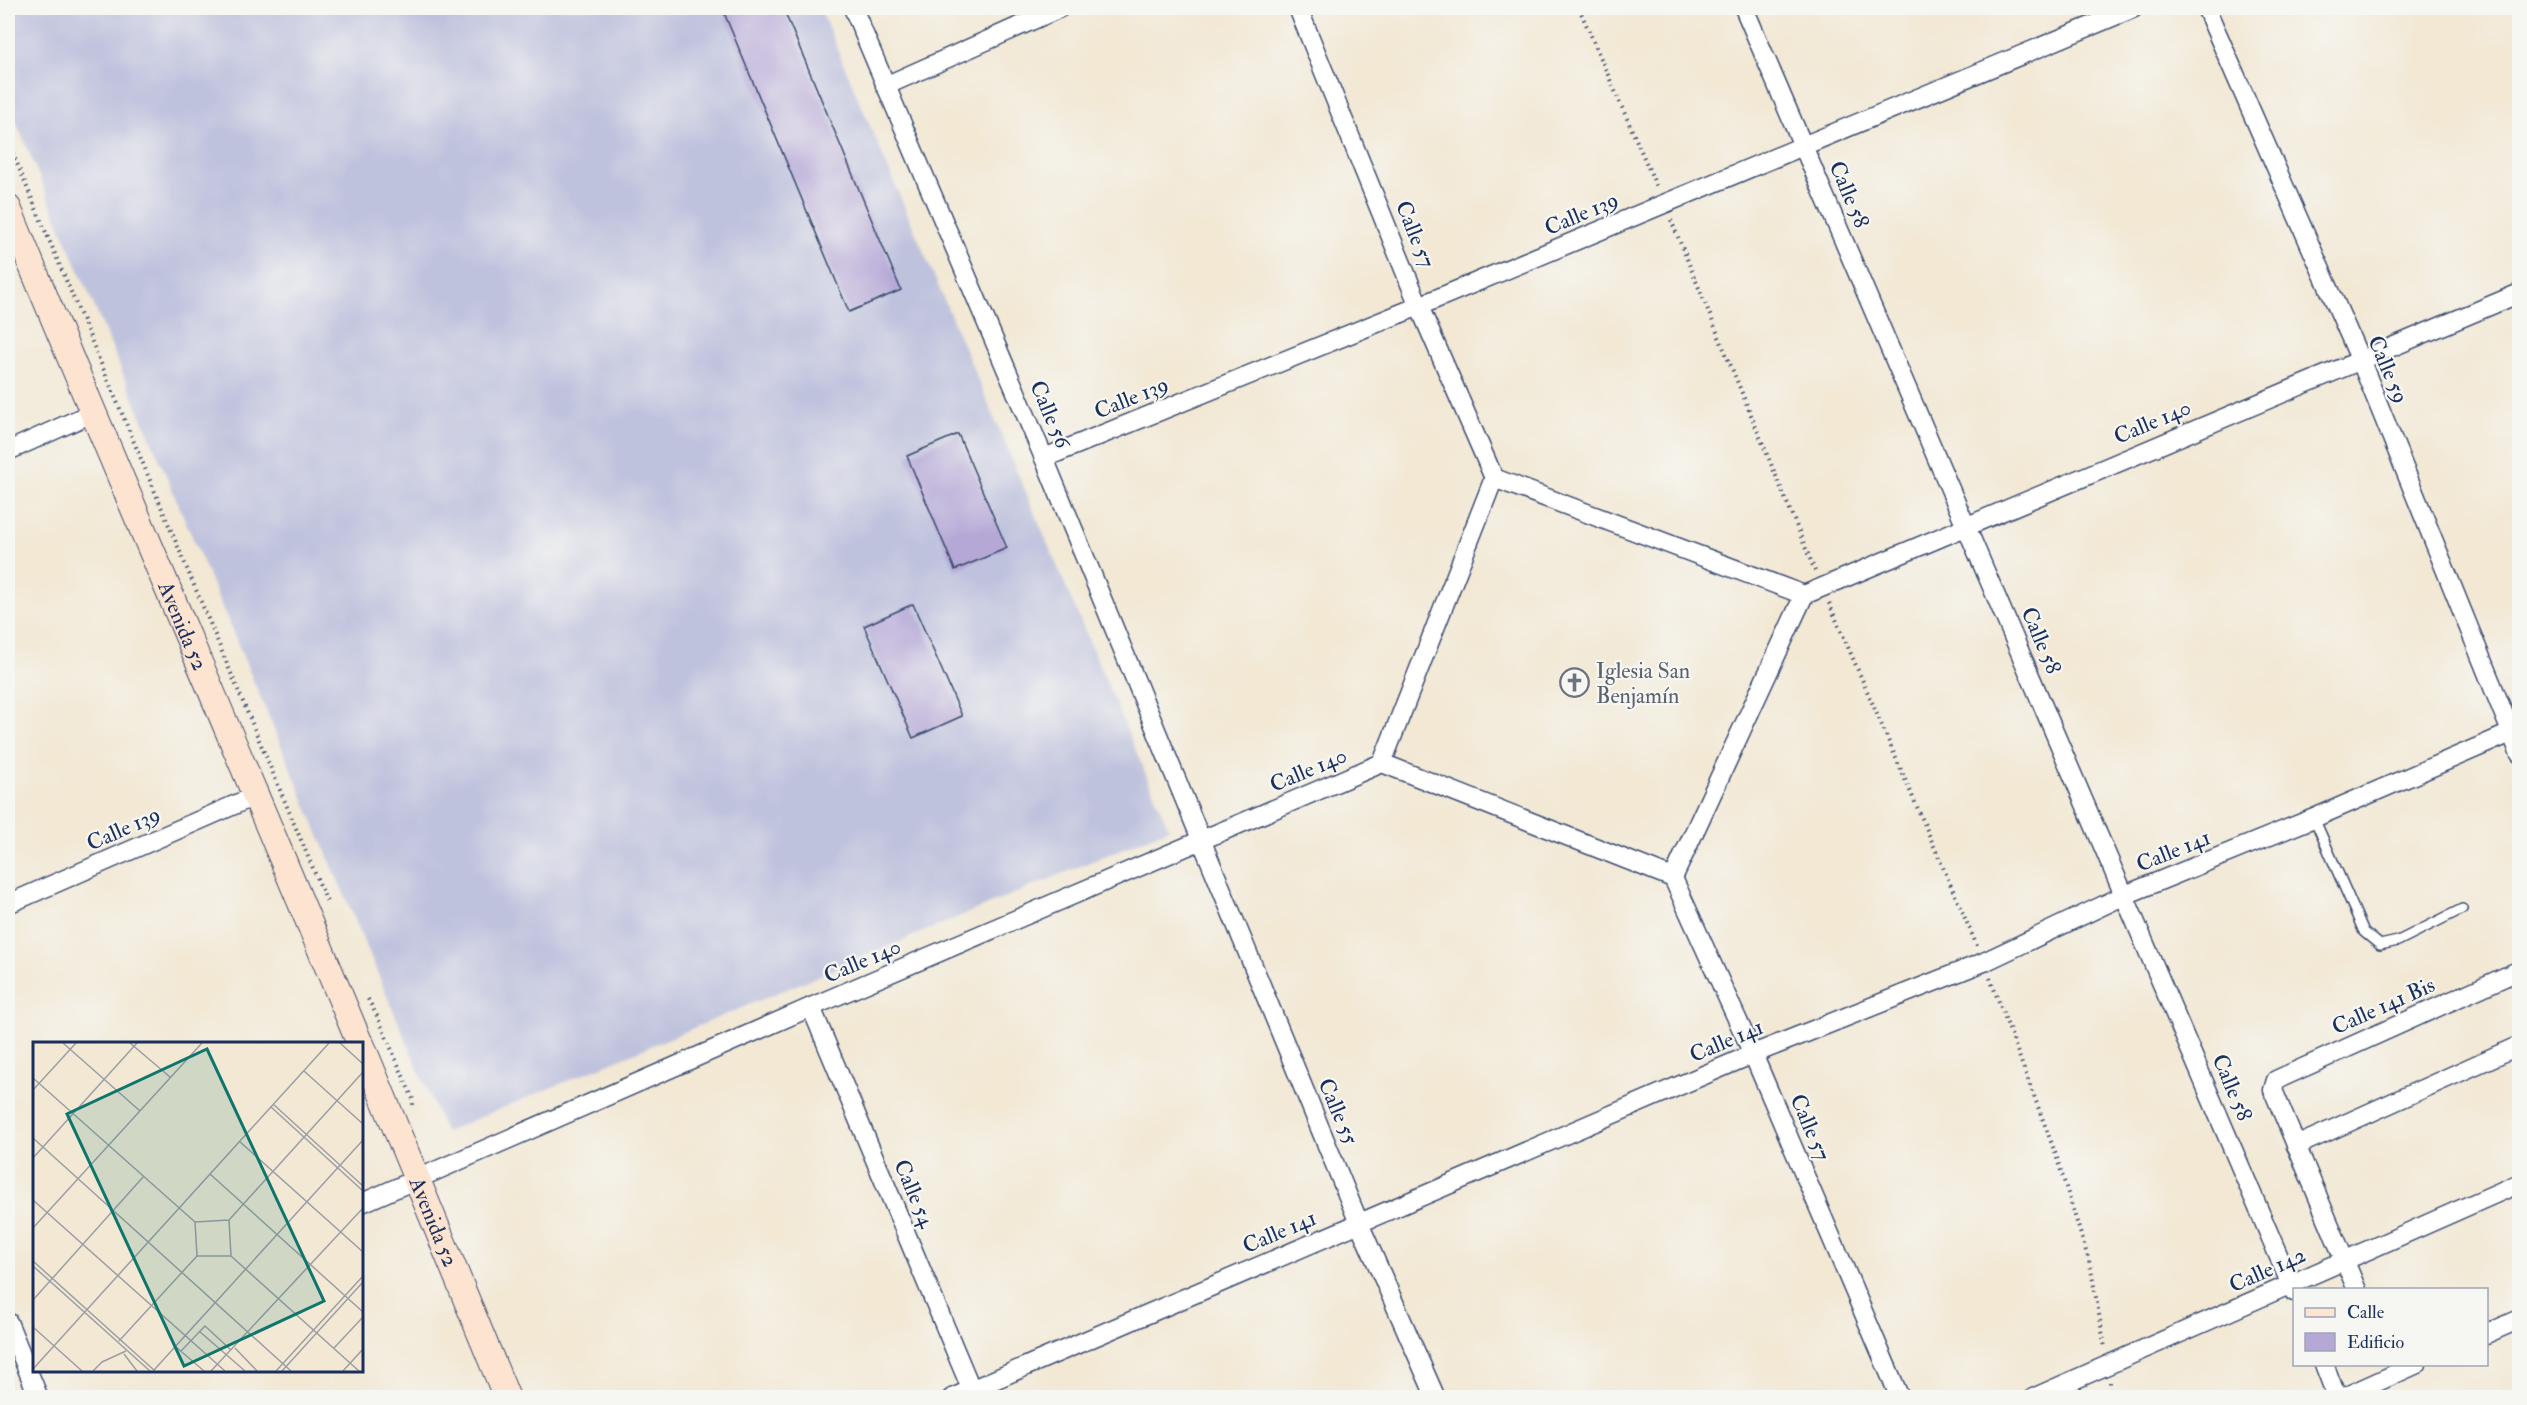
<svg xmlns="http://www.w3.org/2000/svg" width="2527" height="1405" font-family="'IM FELL Double Pica',serif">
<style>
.industrial{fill:#bfc2dd}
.building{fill:#b5a8d7}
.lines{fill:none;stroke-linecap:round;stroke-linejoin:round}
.lane-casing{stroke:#3b4b70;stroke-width:12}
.street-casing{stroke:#3b4b70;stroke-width:21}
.secondary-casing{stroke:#3b4b70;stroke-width:28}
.path{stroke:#3b4b70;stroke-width:4;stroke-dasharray:1.5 4.5;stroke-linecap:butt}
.lane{stroke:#fff;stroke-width:9}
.street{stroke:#fff;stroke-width:18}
.secondary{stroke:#fde4d1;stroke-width:26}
.labels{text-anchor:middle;stroke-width:4.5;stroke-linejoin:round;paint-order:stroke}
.street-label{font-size:22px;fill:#1b2f5e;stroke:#f6f6f2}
.worship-label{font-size:22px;fill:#5b616d;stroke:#f6f6f2;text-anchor:start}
.inset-road{fill:none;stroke:#9c9ea5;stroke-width:1.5}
.view{fill:#0f766e;fill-opacity:0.15;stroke:#0f766e;stroke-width:3}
.inset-edge{fill:none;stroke:#1b2f5e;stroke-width:3}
</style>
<rect width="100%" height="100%" fill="#f6f6f2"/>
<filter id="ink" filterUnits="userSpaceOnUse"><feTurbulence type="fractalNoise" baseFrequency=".0167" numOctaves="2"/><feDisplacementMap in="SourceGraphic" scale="12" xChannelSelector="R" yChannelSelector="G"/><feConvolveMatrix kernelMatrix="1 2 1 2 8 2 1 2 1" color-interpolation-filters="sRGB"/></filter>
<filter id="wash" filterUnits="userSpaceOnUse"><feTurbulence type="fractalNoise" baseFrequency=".008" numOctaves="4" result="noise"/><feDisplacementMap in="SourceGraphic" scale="24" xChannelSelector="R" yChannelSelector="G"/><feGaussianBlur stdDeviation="1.35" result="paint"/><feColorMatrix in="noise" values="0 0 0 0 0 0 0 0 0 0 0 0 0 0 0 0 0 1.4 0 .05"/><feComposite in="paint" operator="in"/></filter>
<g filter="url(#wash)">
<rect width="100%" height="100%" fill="#f2e8d4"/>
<!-- industrial -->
<path class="industrial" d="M8 8H820L1169 829 445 1132 8 103Z"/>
<g id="blocks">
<!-- building -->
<g class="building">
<path d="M722 8H783L901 290 849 312Z"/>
<path d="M958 434 1007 548 955 570 907 456Z"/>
<path d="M913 604 962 716 913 738 864 626Z"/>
</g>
</g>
</g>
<g filter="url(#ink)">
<use href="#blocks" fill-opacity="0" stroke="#3b4b70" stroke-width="1.5"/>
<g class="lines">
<defs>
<path id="lane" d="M2314 818 2364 932 2380 945 2398 941 2462 909"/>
<g id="street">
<path d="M853 8 1044 458 1359 1223 1436 1398"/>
<path d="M1298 8 1419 306 1494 478"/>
<path d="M1744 8 2294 1292"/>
<path d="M2206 8 2360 359 2520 754"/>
<path d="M885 86 1060 8"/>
<path d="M8 451 92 413"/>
<path d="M1044 458 1419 306 2134 8"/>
<path d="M1494 478 1804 595"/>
<path d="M1804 595 2520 293"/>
<path d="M1382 763 1673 878 1804 595"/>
<path d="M1382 763 1494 478"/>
<path d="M1673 878 1753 1054 1900 1398"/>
<path d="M8 904 257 795"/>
<path d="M811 1007 975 1398"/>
<path d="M2296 1146 2520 1045"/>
<path d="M362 1203 811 1007 1382 763"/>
<path d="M2357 1290 2273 1090 2276 1080 2520 970"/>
<path d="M8 1322 39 1398"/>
<path d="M2486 1334 2520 1319"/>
<path d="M2324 1364 2337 1398"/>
<path d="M952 1398 1753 1054 1984 962 2125 895 2314 818 2520 729"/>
<path d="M2033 1398 2520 1183"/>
<path d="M2342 1398 2417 1364"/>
</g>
<g id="secondary">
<path id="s1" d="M8 208C123 488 244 764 360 1044"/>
<path id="s2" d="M362 1046 507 1398"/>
</g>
</defs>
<!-- lane casing -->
<use href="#lane" class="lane-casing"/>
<!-- street casing -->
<use href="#street" class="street-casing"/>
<!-- secondary casing -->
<use href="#secondary" class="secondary-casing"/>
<!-- path -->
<g class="path">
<path d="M1579 8 1657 188"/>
<path d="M8 142 327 902"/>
<path d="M1671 220 1815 571"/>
<path d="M1829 603 1977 946"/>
<path d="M1990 978 2056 1155 2090 1264 2105 1348"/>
<path d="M368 999 377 1016 413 1099V1108"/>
<path d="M2110 1382 2111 1398"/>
</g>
<!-- lane -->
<use href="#lane" class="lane"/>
<!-- street -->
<use href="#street" class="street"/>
<!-- secondary -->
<use href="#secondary" class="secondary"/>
</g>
</g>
<!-- icons -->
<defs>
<symbol id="church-ring" viewBox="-11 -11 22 22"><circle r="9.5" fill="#f6f6f2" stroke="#6b7280" stroke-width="1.5"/><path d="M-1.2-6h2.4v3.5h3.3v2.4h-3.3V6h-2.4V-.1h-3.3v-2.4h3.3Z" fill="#6b7280"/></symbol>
</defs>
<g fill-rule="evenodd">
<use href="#church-ring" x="1558" y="666" width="33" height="33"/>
</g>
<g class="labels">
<!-- street labels -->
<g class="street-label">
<text transform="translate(1850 194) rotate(67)" y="8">Calle 58</text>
<text transform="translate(1581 213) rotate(-23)" y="8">Calle 139</text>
<text transform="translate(1416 234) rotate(68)" y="8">Calle 57</text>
<text transform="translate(2389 369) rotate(67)" y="8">Calle 59</text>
<text transform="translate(1131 397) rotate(-22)" y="8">Calle 139</text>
<text transform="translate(1051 414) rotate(67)" y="8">Calle 56</text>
<text transform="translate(2152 421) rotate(-23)" y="8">Calle 140</text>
<text dy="8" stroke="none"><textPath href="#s1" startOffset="453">Avenida 52</textPath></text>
<text transform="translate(2042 640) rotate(67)" y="8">Calle 58</text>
<text transform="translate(1308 769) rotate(-23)" y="8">Calle 140</text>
<text transform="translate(123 828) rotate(-24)" y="8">Calle 139</text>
<text transform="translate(2173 850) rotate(-22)" y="8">Calle 141</text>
<text transform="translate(862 960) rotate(-23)" y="8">Calle 140</text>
<text transform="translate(2383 1005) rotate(-24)" y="8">Calle 141 Bis</text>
<text transform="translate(1726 1040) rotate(-23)" y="8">Calle 141</text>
<text transform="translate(2233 1087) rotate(67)" y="8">Calle 58</text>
<text transform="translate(1339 1111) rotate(67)" y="8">Calle 55</text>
<text transform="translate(1811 1127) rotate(67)" y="8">Calle 57</text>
<text transform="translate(915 1193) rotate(67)" y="8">Calle 54</text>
<text dy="8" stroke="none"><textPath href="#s2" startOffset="190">Avenida 52</textPath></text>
<text transform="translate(1279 1231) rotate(-23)" y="8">Calle 141</text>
<text transform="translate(2267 1269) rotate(-24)" y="8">Calle 142</text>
</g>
<!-- worship labels -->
<g class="worship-label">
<text x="1596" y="678">Iglesia San<tspan x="1596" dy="25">Benjamín</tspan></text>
</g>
</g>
<!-- overview -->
<g transform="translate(33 1042)">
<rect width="330" height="330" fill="#f2e8d4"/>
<path class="inset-road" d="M30 1 107 69M97 1 137 35M307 1 330 22M271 29 330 82M0 36 162 180M0 48 43 1M240 62 330 144M238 65 330 149M0 96 258 329M206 99 330 210M0 116 104 1M177 132 330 270M0 158 192 329M196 178 330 30M196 178 198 214M162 180 164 214H198M162 180 196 178M0 186 169 1M198 214 326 329M0 219 122 329M0 224 117 329M0 258 111 134M0 285 49 329M166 289 212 329M86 299 164 214M143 305 171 329M202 306 224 329M301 306 330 275M148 309 172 284 198 308M91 312 104 329M0 327 296 1M121 328 330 98M60 329 69 320 93 309M178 329 330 166M243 329 330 234M249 329 330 240M310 329 330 307"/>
<path class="view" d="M174 7 291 259 151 324 34 72Z"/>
<rect width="330" height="330" class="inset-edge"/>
</g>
<!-- margin -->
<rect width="2527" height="1405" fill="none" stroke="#f6f6f2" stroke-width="30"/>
<!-- legend -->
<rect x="2293" y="1288" width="195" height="78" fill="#f6f6f2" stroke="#9ea6b7" stroke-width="1.5"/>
<rect x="2305" y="1308" width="30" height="9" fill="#fde4d1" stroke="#9ea6b7" stroke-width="1.5"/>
<text x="2347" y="1318" font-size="18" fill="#1b2f5e">Calle</text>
<rect x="2305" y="1333" width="30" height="18" fill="#b5a8d7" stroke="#9ea6b7" stroke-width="1.5"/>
<text x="2347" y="1348" font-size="18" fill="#1b2f5e">Edificio</text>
</svg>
